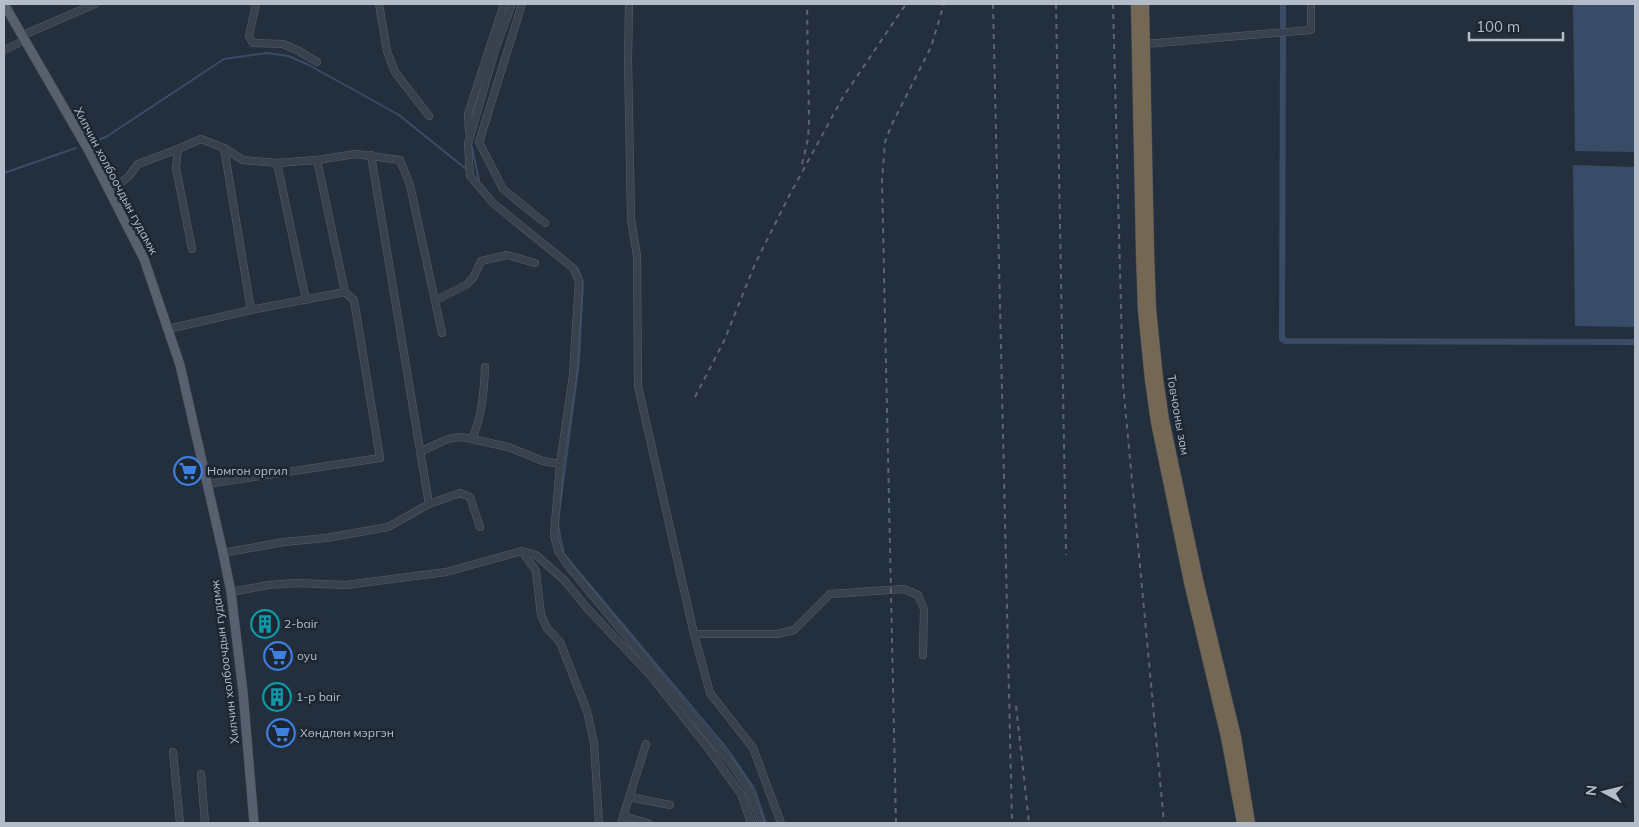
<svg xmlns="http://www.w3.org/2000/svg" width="1639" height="827" font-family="Mulish,sans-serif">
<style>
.water{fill:#394c67}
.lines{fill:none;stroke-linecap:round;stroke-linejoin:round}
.stream{stroke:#394c67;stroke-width:2}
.canal{stroke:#394c67;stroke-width:6}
.minor-casing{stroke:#565f6c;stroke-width:8}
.major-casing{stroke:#414a57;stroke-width:10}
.highway-casing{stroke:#434c59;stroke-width:11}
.minor{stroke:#38414e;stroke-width:7}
.major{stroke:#56606e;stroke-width:9}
.highway{stroke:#746855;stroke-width:10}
.rail{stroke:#5a6575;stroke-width:2;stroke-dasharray:5 5;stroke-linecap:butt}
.labels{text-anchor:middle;stroke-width:5;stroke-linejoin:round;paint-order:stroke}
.street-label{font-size:12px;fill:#b4bcc9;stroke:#1d2633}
.poi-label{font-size:12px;fill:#b4bcc9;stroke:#1d2633;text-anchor:start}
</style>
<rect width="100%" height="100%" fill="#242f3e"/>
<!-- water -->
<g class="water">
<path d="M1573 4H1635V152L1575 151Z"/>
<path d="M1573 165 1635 167V327L1575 326Z"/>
</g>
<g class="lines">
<!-- stream -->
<g class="stream">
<path d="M89 143 106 137 224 59 267 53 288 56 307 64 399 115 466 169"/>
<path d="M472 147 479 181"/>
<path d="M4 173 76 148"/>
<path d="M559 513 579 361 583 282 578 269 576 267"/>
<path d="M558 526 564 554 727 749 754 788 766 823"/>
</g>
<!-- canal -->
<g class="canal">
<path d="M1283 26V4"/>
<path d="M1283 36 1282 339 1286 341 1635 342"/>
</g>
<defs>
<g id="minor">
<path d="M256 4 249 36 253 43 283 44 299 51 317 62"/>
<path d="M379 4 387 51 395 72 429 116"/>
<path d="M512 4 496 47 468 144 470 176 494 204 573 268 579 281 573 375 560 464 554 535 558 551 569 567 731 763 748 788 761 823"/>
<path d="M522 4 479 142 503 189 545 223"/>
<path d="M629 4 628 59 631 219 637 256 638 386 694 634 710 693 753 748 781 823"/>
<path d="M23 35 95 4"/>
<path d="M1145 44 1311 30V4"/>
<path d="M4 50 25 40"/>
<path d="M469 132 468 114 504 4"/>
<path d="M224 148 251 310"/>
<path d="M178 149 176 168 192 249"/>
<path d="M371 155 429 504"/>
<path d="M277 163 306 300"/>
<path d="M110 192 129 176 138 164 178 149 201 139 224 148 243 160 277 163 317 160 356 154 400 160 410 185 442 333"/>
<path d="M436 300 466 285 473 278 481 261 507 255 535 263"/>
<path d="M168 329 251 310 345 292"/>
<path d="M472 439 508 447 543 461 560 464"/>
<path d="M420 452C439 444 451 433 472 439 482 417 484 391 485 367"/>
<path d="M207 484 380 458 354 300 345 292 317 160"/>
<path d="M522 551 536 555 564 580 587 608 651 676 708 748 741 794 751 823"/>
<path d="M223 553 284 542 326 538 388 527 429 504 460 493 470 497 480 527"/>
<path d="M231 592 269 585 296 583 346 585 446 572 522 551 536 571 541 615 547 628 560 642 587 711 594 743 599 823"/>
<path d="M694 634H777L794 630 830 594 904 589 918 595 924 609 923 655"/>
<path d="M173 752 180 823"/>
<path d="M201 774 205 823"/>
<path d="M629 797 670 805"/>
<path d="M623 816 648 823"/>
<path d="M621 823 646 744"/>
</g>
<path id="major" d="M4 4 90 153 144 259 180 365 223 553 231 592 243 692 254 823"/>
<g id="highway">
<path d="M1136 4 1141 252 1143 310 1150 380 1156 422 1165 466 1189 582 1226 737 1242 823"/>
<path d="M1144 4 1149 252 1151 309 1158 379 1164 420 1198 580 1236 737 1250 823"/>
</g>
</defs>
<!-- minor casing -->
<use href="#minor" class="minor-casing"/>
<!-- major casing -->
<use href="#major" class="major-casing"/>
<!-- highway casing -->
<use href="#highway" class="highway-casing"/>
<!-- minor -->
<use href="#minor" class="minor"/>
<!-- major -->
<use href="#major" class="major"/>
<!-- highway -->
<use href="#highway" class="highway"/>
<!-- rail -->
<g class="rail">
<path d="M993 4 1012 823"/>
<path d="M1056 4 1066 555"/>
<path d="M1113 4 1123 384 1164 823"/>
<path d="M802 164 808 139 809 122 807 4"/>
<path d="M695 397 724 341 755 264 789 196 843 97 906 4"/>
<path d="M1016 706 1029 823"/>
<path d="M896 823 882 180 885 142 891 126 931 47 944 4"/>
</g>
</g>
<!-- icons -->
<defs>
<symbol id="supermarket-ring" viewBox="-11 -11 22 22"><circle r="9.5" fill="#1d2633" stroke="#3f7fe0" stroke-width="1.5"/><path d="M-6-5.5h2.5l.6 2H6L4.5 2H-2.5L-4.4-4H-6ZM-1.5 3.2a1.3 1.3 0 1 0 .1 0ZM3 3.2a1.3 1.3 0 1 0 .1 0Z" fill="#3f7fe0"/></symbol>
<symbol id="building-ring" viewBox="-11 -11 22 22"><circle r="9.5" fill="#1d2633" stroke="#0f9aa8" stroke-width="1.5"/><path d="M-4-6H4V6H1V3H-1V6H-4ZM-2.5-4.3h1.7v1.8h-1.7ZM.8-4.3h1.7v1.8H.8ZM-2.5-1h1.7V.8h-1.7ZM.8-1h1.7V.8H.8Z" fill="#0f9aa8"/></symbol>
</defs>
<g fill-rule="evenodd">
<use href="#supermarket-ring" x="172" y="455" width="32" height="32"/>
<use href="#building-ring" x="249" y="608" width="32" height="32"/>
<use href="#supermarket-ring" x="262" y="640" width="32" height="32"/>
<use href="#building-ring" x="261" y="681" width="32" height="32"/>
<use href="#supermarket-ring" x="265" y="717" width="32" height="32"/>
</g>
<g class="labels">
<!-- street labels -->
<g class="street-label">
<text transform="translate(116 181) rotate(62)" y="4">Хилчин холбоочдын гудамж</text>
<text transform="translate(1178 415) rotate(80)" y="4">Товчооны зам</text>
<text transform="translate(225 662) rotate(-97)" y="4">Хилчин холбоочдын гудамж</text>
</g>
<!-- poi labels -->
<g class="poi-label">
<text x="207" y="475">Номгон оргил</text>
<text x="284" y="628">2-bair</text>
<text x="297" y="660">oyu</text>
<text x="296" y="701">1-p bair</text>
<text x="300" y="737">Хөндлөн мэргэн</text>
</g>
</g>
<!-- border -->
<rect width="1639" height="827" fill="none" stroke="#b4bcc9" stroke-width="10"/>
<!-- north arrow -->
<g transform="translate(1604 792) rotate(277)" stroke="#1d2633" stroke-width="4" paint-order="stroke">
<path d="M0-4L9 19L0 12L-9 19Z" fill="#b4bcc9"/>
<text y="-8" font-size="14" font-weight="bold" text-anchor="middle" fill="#b4bcc9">N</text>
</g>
<!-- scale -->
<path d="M1469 32v8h94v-8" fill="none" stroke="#b4bcc9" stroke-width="2.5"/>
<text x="1476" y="32" font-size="15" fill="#b4bcc9" stroke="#1d2633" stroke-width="4" paint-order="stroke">100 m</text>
</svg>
